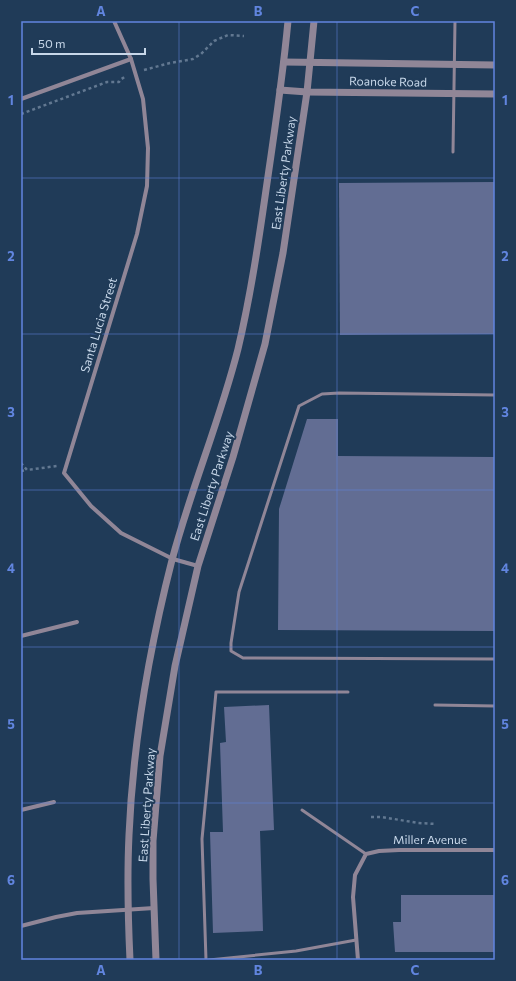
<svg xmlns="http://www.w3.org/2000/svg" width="516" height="981" font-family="Commissioner,sans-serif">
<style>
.building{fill:#626d93}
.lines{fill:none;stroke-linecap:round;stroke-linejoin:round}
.path{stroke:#627891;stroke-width:2.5;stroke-dasharray:3 3;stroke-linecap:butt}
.service{stroke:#908697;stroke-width:3}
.minor{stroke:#908697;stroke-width:4}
.tertiary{stroke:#908697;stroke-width:7}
.grid{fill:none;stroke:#6185df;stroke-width:1;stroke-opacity:0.55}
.labels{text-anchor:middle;stroke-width:4;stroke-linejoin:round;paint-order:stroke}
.street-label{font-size:12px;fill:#c7d7e9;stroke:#203b58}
.neatline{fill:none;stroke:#6185df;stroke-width:1.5}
.grid-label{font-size:13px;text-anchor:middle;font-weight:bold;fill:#6185df}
</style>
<rect width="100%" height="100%" fill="#203b58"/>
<!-- building -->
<g class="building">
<path d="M495 182V334L340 335 339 183Z"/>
<path d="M307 419H338V456L495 457V631L278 630 279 509Z"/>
<path d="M269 705 274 830 260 831 263 931 213 933 210 832H223L220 743 226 742 224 707Z"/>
<path d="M401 895H495V952H395L393 922H401Z"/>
</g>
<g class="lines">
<!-- path -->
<g class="path">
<path d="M144 70 170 63 193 59 201 54 214 41 228 35 244 36"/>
<path d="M21 114 107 82H119L120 80 126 76"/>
<path d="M21 463 27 470 57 466"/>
<path d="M21 471 27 470"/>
<path d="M371 817H382L418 823 436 824"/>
</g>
<!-- service -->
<g class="service">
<path d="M453 152 455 21"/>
<path d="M495 395 339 393 322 394 299 406 239 592 231 643V651L243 658 495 659"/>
<path d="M435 705 495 706"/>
<path d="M302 810 366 854"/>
<path d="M206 960 202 839 216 692H348"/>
<path d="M209 960 296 951 356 940"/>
</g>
<!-- minor -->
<g class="minor">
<path d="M114 21 131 59 143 99 148 148 147 186 137 234 64 473 91 506 121 533 173 559 198 566"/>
<path d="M21 99 131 59"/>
<path d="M21 636 77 622"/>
<path d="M21 810 54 802"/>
<path d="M21 926 56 917 77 913 154 908"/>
<path d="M358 960 353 897 355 875 366 854 379 851 399 850H495"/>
</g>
<!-- tertiary -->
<g class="tertiary">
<path d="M284 62 495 65"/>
<path d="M280 90 307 92 495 94"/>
<path d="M130 960C128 918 127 877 129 835 133 742 149 650 172 560 191 489 220 420 238 349 251 294 259 239 267 183 275 129 283 75 288 21"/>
<path d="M156 960 153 879V841L160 756 175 666 198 566 233 457 265 344 283 253 307 92 314 21"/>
</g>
</g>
<!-- grid -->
<path class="grid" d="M179 21V960M337 21V960M21 178H495M21 334H495M21 490H495M21 647H495M21 803H495"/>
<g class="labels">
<!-- street labels -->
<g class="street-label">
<text transform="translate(388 82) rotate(1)" y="4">Roanoke Road</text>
<text transform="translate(284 173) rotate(-82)" y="4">East Liberty Parkway</text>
<text transform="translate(99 325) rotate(-73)" y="4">Santa Lucia Street</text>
<text transform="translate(212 486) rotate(-72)" y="4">East Liberty Parkway</text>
<text transform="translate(147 805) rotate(-86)" y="4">East Liberty Parkway</text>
<text x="430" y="844">Miller Avenue</text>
</g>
</g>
<!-- border -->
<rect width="516" height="981" fill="none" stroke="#203b58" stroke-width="44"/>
<!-- scale -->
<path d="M32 48v6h113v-6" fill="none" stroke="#c7d7e9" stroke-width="2"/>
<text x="38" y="48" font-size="12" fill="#c7d7e9" stroke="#203b58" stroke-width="3" paint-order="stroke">50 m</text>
<rect x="22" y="22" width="472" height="937" class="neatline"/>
<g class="grid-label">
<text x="101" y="16">A</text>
<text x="258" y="16">B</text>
<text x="415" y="16">C</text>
<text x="11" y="105">1</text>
<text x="505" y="105">1</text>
<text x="11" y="261">2</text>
<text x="505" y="261">2</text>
<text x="11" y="417">3</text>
<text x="505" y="417">3</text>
<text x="11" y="573">4</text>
<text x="505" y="573">4</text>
<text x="11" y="729">5</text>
<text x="505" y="729">5</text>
<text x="11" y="885">6</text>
<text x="505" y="885">6</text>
<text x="101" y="975">A</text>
<text x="258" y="975">B</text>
<text x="415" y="975">C</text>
</g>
</svg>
